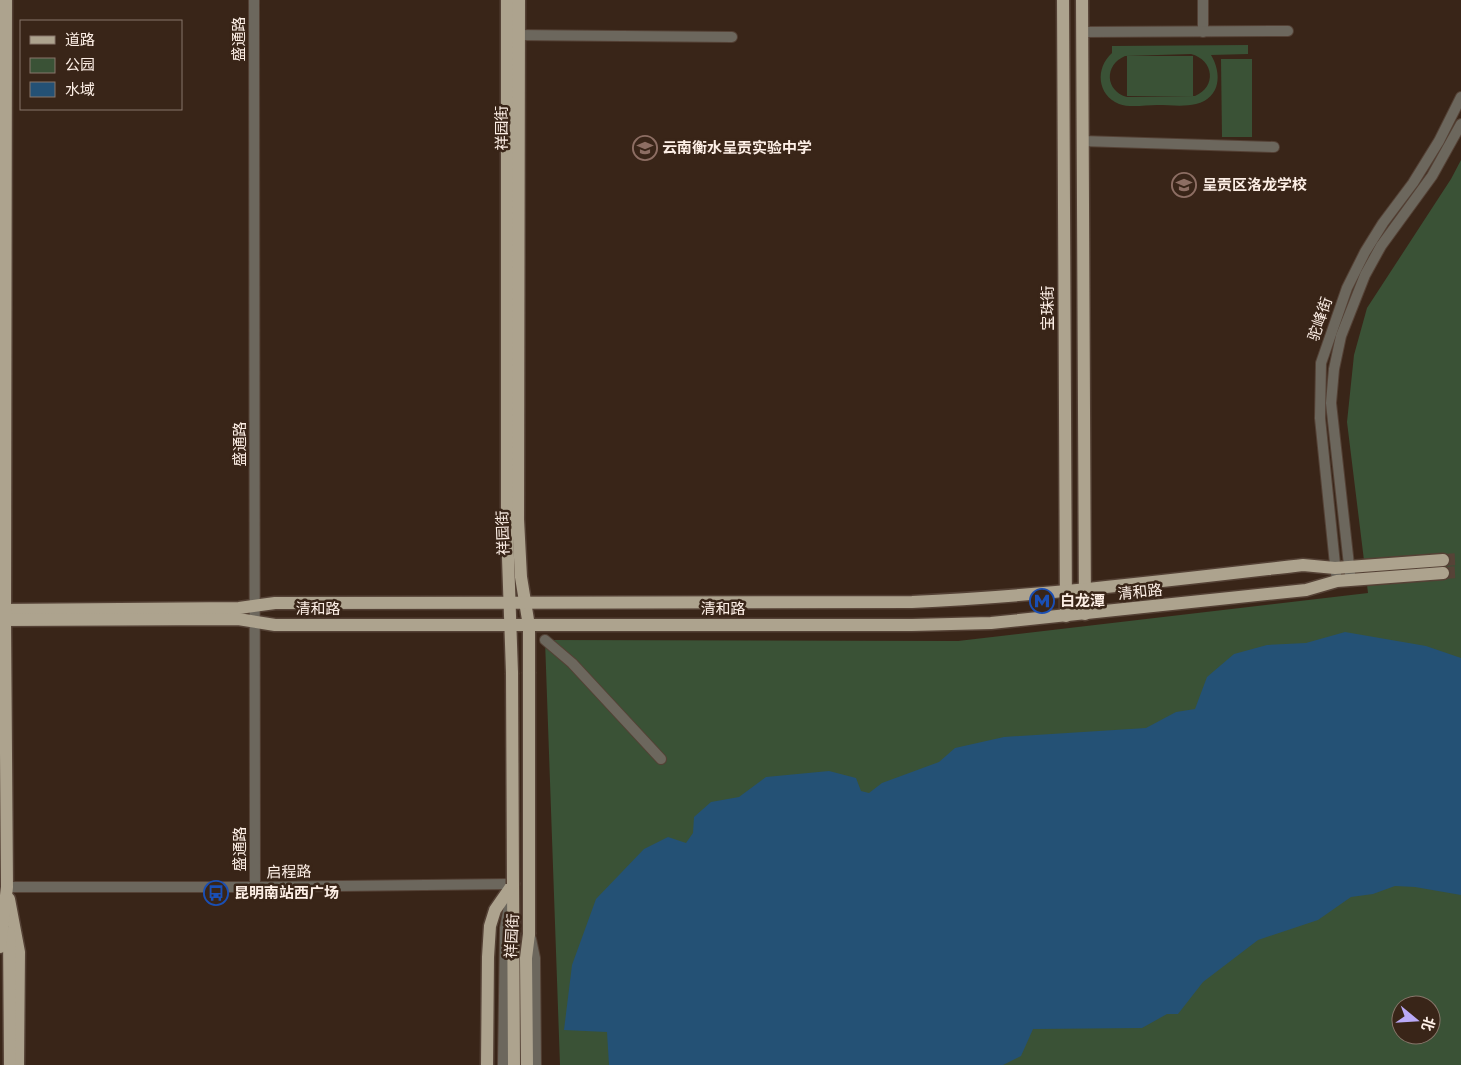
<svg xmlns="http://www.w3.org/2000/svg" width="1461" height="1065" font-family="Merriweather,'Noto Sans SC',serif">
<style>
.green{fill:#3a5236;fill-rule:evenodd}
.water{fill:#245175}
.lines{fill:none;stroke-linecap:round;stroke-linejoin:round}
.major-tunnel{stroke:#564337;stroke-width:12;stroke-dasharray:12 6;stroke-linecap:butt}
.minor-casing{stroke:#544135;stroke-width:12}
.major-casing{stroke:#544135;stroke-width:15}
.minor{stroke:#6c675d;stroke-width:10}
.major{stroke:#ada38e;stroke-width:12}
.major-bridge-casing{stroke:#544135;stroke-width:15;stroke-linecap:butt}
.major-bridge{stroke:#ada38e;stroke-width:12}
.labels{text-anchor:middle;stroke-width:5;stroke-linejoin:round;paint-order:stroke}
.street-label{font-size:15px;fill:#fdefe6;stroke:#392518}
.poi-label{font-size:15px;font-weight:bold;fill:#fdefe6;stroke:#392518;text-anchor:start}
</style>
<rect width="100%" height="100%" fill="#392518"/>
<!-- green -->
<g class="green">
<path d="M1248 45V54L1211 55C1222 73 1221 98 1196 104 1184 107 1170 105 1157 105 1145 105 1130 108 1119 104 1097 95 1095 68 1112 53V46ZM1191 54C1214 60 1217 87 1195 96L1127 97C1105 91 1104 65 1125 56Z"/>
<rect x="1127" y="56" width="66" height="40"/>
<path d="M1221 59H1252V137H1222Z"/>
<path d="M1461 160V1065H560L545 640 958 641 1368 593 1347 422 1354 355 1367 308 1451 179ZM1401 1005H1431V1035H1401Z"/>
</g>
<!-- water -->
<path class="water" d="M1345 632 1426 646 1461 658V895L1415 887 1395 886 1373 894 1351 897 1318 920 1258 940 1203 982 1178 1014H1167L1142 1028 1033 1029 1021 1056 1003 1065H609L607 1032 564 1030 572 965 596 899 644 849 668 837 686 843 693 833 694 817 711 802 739 797 766 777 829 771 856 778 861 791 869 793 882 783 939 762 955 748 1004 737 1146 728 1176 712 1195 709 1207 677 1234 654 1267 645 1306 643Z"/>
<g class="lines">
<!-- major-tunnel -->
<g class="major-tunnel">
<path d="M1443 560 1461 559"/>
<path d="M1443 573 1461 572"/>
</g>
<defs>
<g id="minor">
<path d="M254 0 255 887"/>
<path d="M1203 0V32"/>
<path d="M1082 32 1288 31"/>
<path d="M513 35 732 37"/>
<path d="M1082 141 1274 147"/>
<path d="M1336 574 1320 418 1321 363 1347 288 1365 252 1383 223 1413 183 1439 141 1461 97"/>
<path d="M1350 574 1331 403 1334 369 1341 336 1365 275 1381 246 1432 176 1461 124"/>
<path d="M545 640 572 663 661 759"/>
<path d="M7 887H255L513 884 505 928 503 1065"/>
<path d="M531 939 535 958 536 1065"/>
</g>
<g id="major">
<path d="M507 0V529L512 673"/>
<path d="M519 0 518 519 521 577 529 626V672"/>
<path d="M1063 0 1066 616"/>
<path d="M1082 0 1085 614"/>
<path d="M0 610 239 608 275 603 912 602C1043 596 1173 580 1303 565L1335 568 1443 560"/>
<path d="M0 620 238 619 275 625H912L991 623 1306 590 1337 581 1443 573"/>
<path d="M513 884 514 1065"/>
<path d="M9 899 19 952 18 1065"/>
<path d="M9 933 10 1065"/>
<path d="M0 947 7 887 5 620 6 0"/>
<path d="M487 1065 488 957 490 926 495 910 513 884"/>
<path d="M527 1065 526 958 529 934"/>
</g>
</defs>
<!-- minor casing -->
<use href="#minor" class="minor-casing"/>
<!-- major casing -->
<use href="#major" class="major-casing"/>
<!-- minor -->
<use href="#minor" class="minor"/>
<!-- major -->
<use href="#major" class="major"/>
<defs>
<g id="major-bridge">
<path d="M529 672V934"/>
<path d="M512 673 513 884"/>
</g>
</defs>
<!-- major-bridge casing -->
<use href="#major-bridge" class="major-bridge-casing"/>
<!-- major-bridge -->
<use href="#major-bridge" class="major-bridge"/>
</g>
<!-- icons -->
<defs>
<symbol id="school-ring" viewBox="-11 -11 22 22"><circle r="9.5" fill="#392518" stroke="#8d6e63" stroke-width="1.5"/><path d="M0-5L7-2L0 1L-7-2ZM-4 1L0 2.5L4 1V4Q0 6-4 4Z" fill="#8d6e63"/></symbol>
<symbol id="metro-ring" viewBox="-11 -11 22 22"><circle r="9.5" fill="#392518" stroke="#1a4fb4" stroke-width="1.5"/><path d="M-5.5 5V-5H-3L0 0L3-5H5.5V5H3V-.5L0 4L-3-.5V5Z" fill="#1a4fb4"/></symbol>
<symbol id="bus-ring" viewBox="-11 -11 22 22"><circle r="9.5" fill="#392518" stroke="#1a4fb4" stroke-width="1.5"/><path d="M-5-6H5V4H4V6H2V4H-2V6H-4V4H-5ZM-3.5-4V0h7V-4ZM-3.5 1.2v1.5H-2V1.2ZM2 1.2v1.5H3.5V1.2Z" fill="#1a4fb4"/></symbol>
</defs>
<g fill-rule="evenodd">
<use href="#school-ring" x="631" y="134" width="28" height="28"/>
<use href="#school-ring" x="1170" y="171" width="28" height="28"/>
<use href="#metro-ring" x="1028" y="587" width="28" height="28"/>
<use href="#bus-ring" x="202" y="879" width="28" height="28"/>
</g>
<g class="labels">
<!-- street labels -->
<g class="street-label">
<text transform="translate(239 39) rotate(-90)" y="5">盛通路</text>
<text transform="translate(502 128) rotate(-90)" y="5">祥园街</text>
<text transform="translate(1048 308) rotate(-90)" y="5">宝珠街</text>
<text transform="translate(1320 319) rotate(-71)" y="5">驼峰街</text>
<text transform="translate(240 444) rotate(-90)" y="5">盛通路</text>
<text transform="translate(503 533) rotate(-92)" y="5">祥园街</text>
<text transform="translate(1140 592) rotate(-6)" y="5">清和路</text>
<text x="318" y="614">清和路</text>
<text x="723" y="614">清和路</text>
<text transform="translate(240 849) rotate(-90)" y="5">盛通路</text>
<text transform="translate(289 872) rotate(-1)" y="5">启程路</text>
<text transform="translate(512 936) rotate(-87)" y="5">祥园街</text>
</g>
<!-- poi labels -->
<g class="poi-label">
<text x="662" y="153">云南衡水呈贡实验中学</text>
<text x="1202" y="190">呈贡区洛龙学校</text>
<text x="1060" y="606">白龙潭</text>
<text x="234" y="898">昆明南站西广场</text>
</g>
</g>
<!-- legend -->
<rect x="20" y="20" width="162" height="90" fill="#392518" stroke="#87766a"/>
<rect x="30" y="36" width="25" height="8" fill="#ada38e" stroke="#87766a"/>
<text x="65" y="45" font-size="15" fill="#fdefe6">道路</text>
<rect x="30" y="58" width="25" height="15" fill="#3a5236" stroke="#87766a"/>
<text x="65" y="70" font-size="15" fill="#fdefe6">公园</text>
<rect x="30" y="82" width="25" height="15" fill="#245175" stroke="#87766a"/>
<text x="65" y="95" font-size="15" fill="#fdefe6">水域</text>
<!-- north arrow -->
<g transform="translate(1416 1020) rotate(108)"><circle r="24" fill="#392518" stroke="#87766a"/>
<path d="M0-4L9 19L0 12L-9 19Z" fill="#baaaf7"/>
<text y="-8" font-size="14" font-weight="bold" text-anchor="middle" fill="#fdefe6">北</text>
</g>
</svg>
